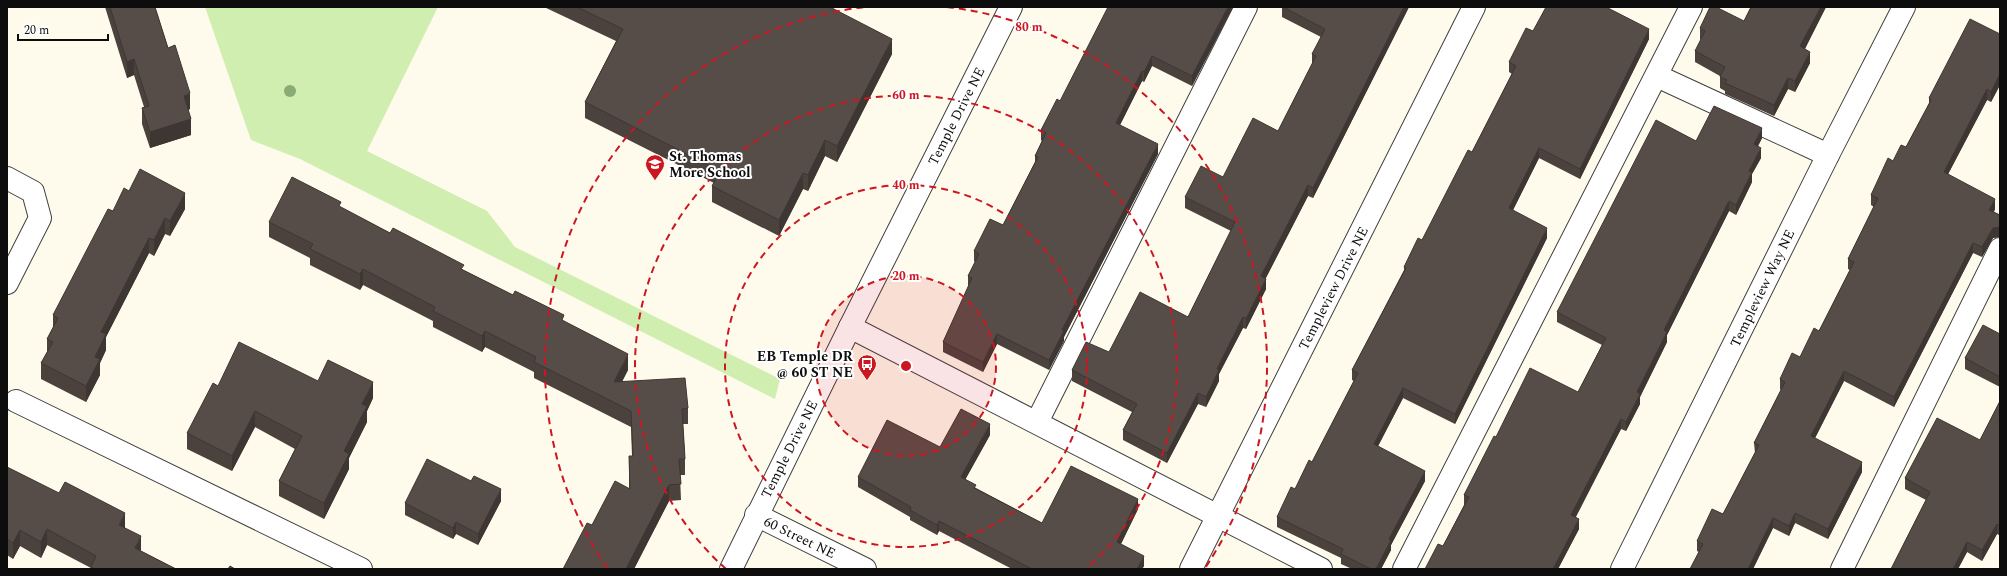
<svg xmlns="http://www.w3.org/2000/svg" width="2007" height="576" font-family="Spectral,serif">
<style>
.green{fill:#d1eeb1}
.lines{fill:none;stroke-linecap:round;stroke-linejoin:round}
.minor-casing{stroke:#404040;stroke-width:24}
.minor{stroke:#fff;stroke-width:22}
.tree{fill:#89ac76}
.wall{fill:#4b423e}
.shaded-wall{fill:#3d3632}
.building{fill:#574d48;stroke:#3d3632}
.ring{fill:none;stroke:#cc1620;stroke-width:2;stroke-dasharray:7 5}
.labels{text-anchor:middle;stroke-width:4;stroke-linejoin:round;paint-order:stroke}
.street-label{font-size:14px;fill:#0d0d0d;stroke:#fff}
.poi-label{font-size:14px;font-weight:bold;fill:#0d0d0d;stroke:#fff;text-anchor:start}
.centre{fill:#cc1620;stroke:#fff;stroke-width:2}
.ring-label{font-size:12px;text-anchor:middle;font-weight:bold;fill:#cc1620;stroke:#fff;stroke-width:4;stroke-linejoin:round;paint-order:stroke}
</style>
<rect width="100%" height="100%" fill="#fffbec"/>
<!-- green -->
<path class="green" d="M205 7H438L367 151 487 211 515 247 780 379 775 399 300 159 251 140Z"/>
<g class="lines">
<defs>
<g id="minor">
<path d="M1657 76 1828 155"/>
<path d="M7 178 33 192 40 218 7 283"/>
<path d="M850 327 1321 569"/>
<path d="M16 401 361 569"/>
<path d="M1037 422 1246 7"/>
<path d="M756 515 865 569"/>
<path d="M731 569 850 327 1011 7"/>
<path d="M1191 569 1474 7"/>
<path d="M1404 569 1691 7"/>
<path d="M1622 569 1828 155 1904 7"/>
<path d="M1842 569 2000 249"/>
</g>
</defs>
<!-- minor casing -->
<use href="#minor" class="minor-casing"/>
<!-- minor -->
<use href="#minor" class="minor"/>
</g>
<!-- trees -->
<circle class="tree" cx="290" cy="91" r="6"/>
<!-- wall -->
<g class="wall">
<path d="M105 7H155L168 48 190 109 188 110 191 135 150 148 142 124V108L144 107 134 75 127 78Z"/>
<path d="M544 7H830L892 54 837 162 825 156 808 191 803 189 779 236 712 202V186L714 183 585 118V102L616 41Z"/>
<path d="M1233 7 1192 86 1152 66 1144 82 1142 81 1120 125 1158 154 1064 337V341L1049 370 997 344 983 372 943 352V342L969 286H968V276L975 262 974 261V251L1003 225 1035 162V156L1042 141 1041 140V130L1060 101Z"/>
<path d="M1282 7H1409L1313 198 1308 196 1266 278V289L1246 329 1243 328 1219 374V381L1206 407 1198 404 1167 463 1123 440V430L1132 412 1072 381V370L1109 352 1188 317 1231 231 1185 208V197L1223 177 1278 131 1312 64V54L1321 37 1282 17Z"/>
<path d="M1751 7H1826L1805 49 1810 63 1795 92 1788 89 1774 116 1725 94V91L1720 88V76L1695 62V51L1701 40 1700 39V28L1744 21Z"/>
<path d="M1607 8 1649 39 1580 179 1539 158 1513 210 1547 238 1455 424 1403 398 1378 446 1425 481 1391 545V550L1381 569H1352L1341 564V558L1277 527V517L1312 462 1354 381 1352 380V370L1404 270V267L1422 240 1472 152 1512 74 1509 72V62L1533 31Z"/>
<path d="M2000 34V85L1991 102 1987 100 1948 174 1995 209 1994 212 2000 215V237L1993 238 1982 257 1973 253 1894 407 1844 381 1815 438 1862 472 1828 539 1795 523 1789 536 1773 528 1753 569H1690L1699 552 1697 551V541L1723 514 1755 453 1754 443 1781 390 1780 389V379L1800 357 1819 331 1850 270 1848 269V259L1874 207 1871 205V195L1893 161 1906 147 1929 104V98Z"/>
<path d="M1762 138 1758 146 1761 158 1752 174V182L1736 215 1729 211 1667 335V342L1640 397V404L1626 431 1621 429 1576 517 1579 529 1558 569H1425L1443 546 1464 505V495L1496 437 1578 392 1602 345 1557 322V312L1696 141Z"/>
<path d="M129 191 185 209 170 236 165 234 154 256 149 253 106 337V350L100 363V375L86 402 41 379V363L47 352V339L53 328V315L113 211Z"/>
<path d="M341 208 564 321 628 370 622 381 688 408V424H683L685 459V475H680L681 500 669 501 634 569H563L592 525 629 489V456H632L631 427 534 378V372L485 347 482 352 433 327V321L363 285 360 290 310 265V258L269 237V222Z"/>
<path d="M2000 334V387L1965 369V358Z"/>
<path d="M318 381 373 398 367 411V422L349 458V469L324 519 279 496V481L295 449 255 427 232 471 187 449V433Z"/>
<path d="M2000 401 1999 535 1997 534 1982 561 1967 552 1958 569H1891L1926 500 1905 489V478L1980 440Z"/>
<path d="M990 435 965 480 976 488 1042 523 1138 509 1121 544 1144 566 1142 569H1012L939 531 937 535 910 520V517L858 487V477L940 447Z"/>
<path d="M7 467 125 528 141 551 176 569H91V568L47 545 41 558 20 546 13 559 7 555Z"/>
<path d="M471 481 501 501 478 545 456 534 453 539 405 515V503Z"/>
</g>
<!-- shaded-wall -->
<g class="shaded-wall">
<path d="M1228 7H1233L1192 86V76Z"/>
<path d="M1404 7H1409L1313 198V188Z"/>
<path d="M1821 7H1826L1800 58V46Z"/>
<path d="M1649 29V39L1580 179V169Z"/>
<path d="M892 39V54L837 162V146Z"/>
<path d="M1810 52V63L1795 92V81Z"/>
<path d="M1152 56V66L1144 82V72Z"/>
<path d="M134 59V75L127 78V62Z"/>
<path d="M1142 71V81L1116 133V123Z"/>
<path d="M2000 74V85L1991 102V92Z"/>
<path d="M1788 78V89L1774 116V105Z"/>
<path d="M1987 89V100L1944 182V172Z"/>
<path d="M190 93V109L184 112V96Z"/>
<path d="M191 119V135L150 148V132Z"/>
<path d="M1762 128V138L1754 154V144Z"/>
<path d="M825 140V156L808 191V175Z"/>
<path d="M1158 144V154L1064 337V341L1049 370V360L1062 330Z"/>
<path d="M1539 148V158L1509 218V208Z"/>
<path d="M1761 148V158L1752 174V182L1736 215V205L1749 171Z"/>
<path d="M803 173V189L779 236V220Z"/>
<path d="M1308 185V196L1261 287V276Z"/>
<path d="M185 193V209L170 236V221Z"/>
<path d="M1995 199V209L1989 220V210Z"/>
<path d="M1729 201V211L1667 335V342L1640 397V404L1626 431V422L1637 392 1664 330Z"/>
<path d="M165 218V234L154 256V240Z"/>
<path d="M1999 226V237L1993 238 1982 257V247L1993 228Z"/>
<path d="M1547 228V238L1455 424V414Z"/>
<path d="M149 238V253L106 337V350L100 363V375L86 402V386L101 332Z"/>
<path d="M1973 243V253L1894 407V397Z"/>
<path d="M363 269V285L360 290V274Z"/>
<path d="M1266 279V289L1246 329V319Z"/>
<path d="M1243 317V328L1219 374V381L1206 407V397L1217 369Z"/>
<path d="M485 331V347L482 352V336Z"/>
<path d="M997 334V344L983 372V362Z"/>
<path d="M628 354V370L614 398V382Z"/>
<path d="M1844 371V381L1811 446V436Z"/>
<path d="M373 382V398L367 411V422L349 458V469L324 519V503L362 404Z"/>
<path d="M1403 388V398L1374 454V444Z"/>
<path d="M1198 393V404L1167 463V453Z"/>
<path d="M255 411V427L232 471V456Z"/>
<path d="M1621 419V429L1571 525V515Z"/>
<path d="M990 424V435L961 487V477Z"/>
<path d="M1862 462V472L1828 539V529Z"/>
<path d="M1425 471V481L1391 545V550L1381 569H1376L1389 539Z"/>
<path d="M669 485V501L634 569H626Z"/>
<path d="M501 489V501L478 545V534Z"/>
<path d="M1138 499V509L1117 552V542Z"/>
<path d="M125 513V529L119 525Z"/>
<path d="M1795 513V523L1789 536V526Z"/>
<path d="M1773 518V528L1753 569H1748Z"/>
<path d="M1579 519V529L1558 569H1553Z"/>
<path d="M939 521V531L937 535V525Z"/>
<path d="M456 522V534L453 539V528Z"/>
<path d="M2000 522V533L1999 535V525Z"/>
<path d="M1997 524V534L1982 561V550Z"/>
<path d="M47 529V545L41 558V542Z"/>
<path d="M20 530V546L13 559V543Z"/>
<path d="M141 536V552L135 548Z"/>
<path d="M1967 542V552L1958 569H1953Z"/>
<path d="M1144 556V566L1142 569H1137Z"/>
</g>
<!-- building -->
<g class="building">
<path d="M110 7H155L168 48 175 45 190 93 184 96 191 119 150 132 142 108 149 106 134 59 127 62Z"/>
<path d="M577 7H830L892 39 837 146 825 140 808 175 803 173 779 220 712 186 720 171 585 102 623 29Z"/>
<path d="M1108 7H1228L1192 76 1152 56 1144 72 1142 71 1116 123 1158 144 1062 330 1064 331 1049 360 997 334 983 362 943 342 972 278 968 276 979 254 974 251 990 219 1003 225 1038 157 1035 156 1046 133 1041 130 1057 99 1060 101Z"/>
<path d="M1283 7H1404L1313 188 1308 185 1261 276 1266 279 1246 319 1243 317 1217 369 1219 370 1206 397 1198 393 1167 453 1123 430 1137 404 1072 370 1086 342 1109 352 1140 292 1188 317 1235 222 1185 197 1201 166 1223 177 1253 118 1278 131 1316 56 1312 54 1325 29Z"/>
<path d="M1546 7H1606L1649 29 1580 169 1539 148 1509 208 1547 228 1455 414 1403 388 1374 444 1425 471 1389 539 1391 540 1376 569H1371L1341 554 1343 549 1277 517 1291 487 1295 489 1309 460 1312 462 1358 373 1352 370 1406 268 1404 267 1418 238 1422 240 1468 150 1472 152 1516 66 1509 62 1526 28 1533 31Z"/>
<path d="M1710 7H1716L1744 21 1751 7H1821L1800 46 1810 52 1795 81 1788 78 1774 105 1725 83 1727 80 1720 77 1725 67 1695 51 1705 31 1700 28Z"/>
<path d="M1970 19 2000 34V74L1991 92 1987 89 1944 172 1995 199 1989 210 2000 215V227L1993 228 1982 247 1973 243 1894 397 1844 371 1811 436 1862 462 1828 529 1795 513 1789 526 1773 518 1748 569H1690L1703 544 1697 541 1712 509 1723 514 1759 445 1754 443 1785 382 1780 379 1792 353 1800 357 1814 328 1819 331 1854 262 1848 259 1878 198 1871 195 1888 158 1893 161 1901 145 1906 147 1931 100 1929 98Z"/>
<path d="M1714 106 1762 128 1754 144 1761 148 1749 171 1752 172 1736 205 1729 201 1664 330 1667 332 1637 392 1640 394 1626 422 1621 419 1571 515 1579 519 1553 569H1425L1438 544 1443 546 1469 497 1464 495 1494 436 1496 437 1530 368 1578 392 1606 338 1557 312 1656 120 1696 141Z"/>
<path d="M140 169 185 193 170 221 165 218 154 240 149 238 101 332 106 334 95 357 100 359 86 386 41 363 53 342 47 339 58 318 53 315 108 209 113 211 124 188 129 191Z"/>
<path d="M292 177 341 202 339 206 390 233 393 228 464 265 461 269 513 295 515 291 564 315 562 320 628 354 614 382 685 378 688 408 682 409 685 459H679L681 484 669 485 626 569H563L587 523 592 525 615 481 630 489 629 456H633L631 411 534 362 536 357 485 331 482 336 433 311 435 307 363 269 360 274 310 249 313 244 269 222Z"/>
<path d="M1983 325 2000 334V377L1965 358Z"/>
<path d="M239 342 318 381 328 360 373 382 362 404 367 406 344 451 349 454 324 503 279 481 302 436 255 411 232 456 187 433 213 383 218 386Z"/>
<path d="M2000 401V522L1999 525 1997 524 1982 550 1967 542 1953 569H1891L1930 492 1905 478 1937 418 1980 440Z"/>
<path d="M961 409 990 424 961 477 976 485 974 488 1042 523 1071 466 1138 499 1117 542 1144 556 1137 569H1032L939 521 937 525 910 510 911 507 858 477 887 420 940 447Z"/>
<path d="M427 459 471 481 474 476 501 489 478 534 456 522 453 528 405 503Z"/>
<path d="M7 467 59 493 65 482 125 513 119 525 141 536 135 548 176 569H95L91 567 96 556 47 529 41 542 20 530 13 543 7 539Z"/>
<path d="M230 566 235 569H228Z"/>
</g>
<!-- distance rings -->
<circle cx="906" cy="366" r="90" fill="#cc1620" fill-opacity=".12"/>
<g class="ring">
<circle cx="906" cy="366" r="90"/>
<circle cx="906" cy="366" r="181"/>
<path d="M726 569A271 271 0 1 1 1086 569"/>
<path d="M607 568A361 361 0 0 1 865 7M947 7A361 361 0 0 1 1205 568"/>
</g>
<!-- icons -->
<defs>
<symbol id="school-pin" viewBox="-11 -11 22 30"><path d="M0 17L-7.5 6A9.5 9.5 0 1 1 7.5 6Z" fill="#cc1620" stroke="#fff"/><path d="M0-5L7-2L0 1L-7-2ZM-4 1L0 2.5L4 1V4Q0 6-4 4Z" fill="#fff"/></symbol>
<symbol id="bus-pin" viewBox="-11 -11 22 30"><path d="M0 17L-7.5 6A9.5 9.5 0 1 1 7.5 6Z" fill="#cc1620" stroke="#fff"/><path d="M-5-6H5V4H4V6H2V4H-2V6H-4V4H-5ZM-3.5-4V0h7V-4ZM-3.5 1.2v1.5H-2V1.2ZM2 1.2v1.5H3.5V1.2Z" fill="#fff"/></symbol>
</defs>
<g fill-rule="evenodd">
<use href="#school-pin" x="644" y="153" width="22" height="30"/>
<use href="#bus-pin" x="856" y="353" width="22" height="30"/>
</g>
<g class="labels">
<!-- street labels -->
<g class="street-label">
<text transform="translate(956 116) rotate(-63)" y="5">Temple Drive NE</text>
<text transform="translate(1333 288) rotate(-63)" y="5">Templeview Drive NE</text>
<text transform="translate(1762 288) rotate(-64)" y="5">Templeview Way NE</text>
<text transform="translate(789 449) rotate(-63)" y="5">Temple Drive NE</text>
<text transform="translate(800 537) rotate(26)" y="5">60 Street NE</text>
</g>
<!-- poi labels -->
<g class="poi-label">
<text x="669" y="161">St. Thomas<tspan x="669" dy="16">More School</tspan></text>
<text x="853" y="361" text-anchor="end">EB Temple DR<tspan x="853" dy="16">@ 60 ST NE</tspan></text>
</g>
</g>
<circle cx="906" cy="366" r="6" class="centre"/>
<g class="ring-label">
<text x="1029" y="31">80 m</text>
<text x="906" y="99">60 m</text>
<text x="906" y="189">40 m</text>
<text x="906" y="280">20 m</text>
</g>
<!-- border -->
<rect width="2007" height="576" fill="none" stroke="#0d0d0d" stroke-width="16"/>
<!-- scale -->
<path d="M18 34v6h90v-6" fill="none" stroke="#0d0d0d" stroke-width="2"/>
<text x="24" y="34" font-size="12" fill="#0d0d0d" stroke="#ffffff" stroke-width="3" paint-order="stroke">20 m</text>
</svg>
